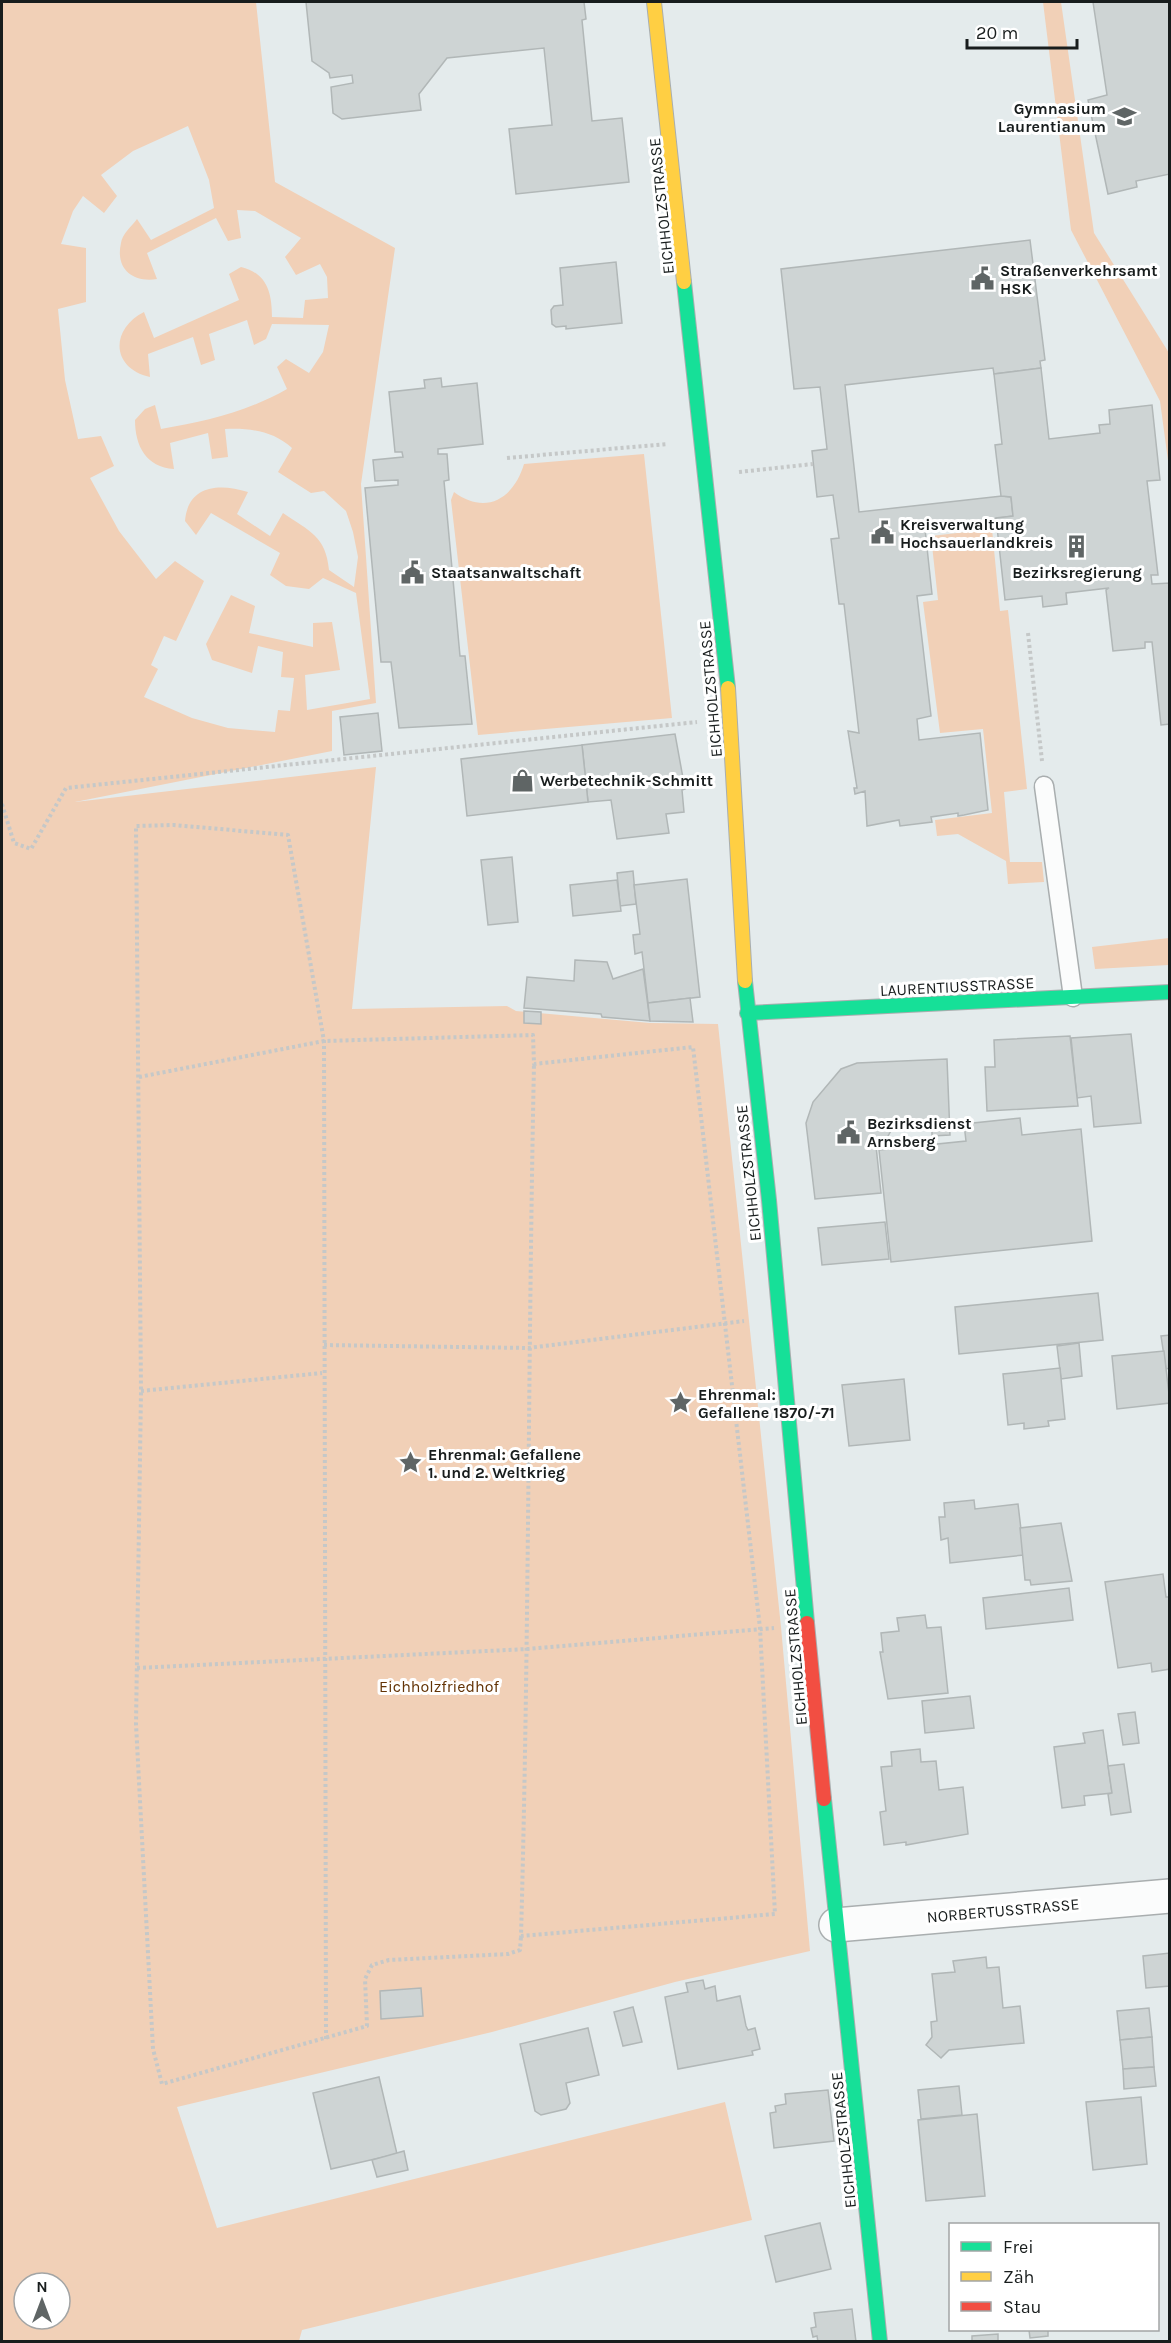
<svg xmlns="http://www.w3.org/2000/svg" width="1171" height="2343" font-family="Karla,sans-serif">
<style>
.green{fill:#f1d0b7;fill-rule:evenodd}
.building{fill:#ced4d4;stroke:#b1b7b7;stroke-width:1.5}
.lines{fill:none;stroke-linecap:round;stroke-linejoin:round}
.lane-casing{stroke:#a9aeaf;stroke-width:21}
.street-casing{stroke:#a9aeaf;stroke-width:36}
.fast-casing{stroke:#a9aeaf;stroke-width:16}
.slow-casing{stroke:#a9aeaf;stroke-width:16}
.jam-casing{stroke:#a9aeaf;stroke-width:16}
.path{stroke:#c5c8c8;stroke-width:4;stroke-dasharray:3 3;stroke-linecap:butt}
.lane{stroke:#fbfcfc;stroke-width:18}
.street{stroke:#fbfcfc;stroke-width:33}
.fast{stroke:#16e098;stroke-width:14}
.slow{stroke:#ffcf43;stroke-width:14}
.jam{stroke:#f24e42;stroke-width:14}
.labels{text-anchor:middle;stroke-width:6;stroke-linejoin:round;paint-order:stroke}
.poi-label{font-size:16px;font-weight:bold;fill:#181d1d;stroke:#fff;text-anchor:start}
.street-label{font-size:16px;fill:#181d1d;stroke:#fff}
.park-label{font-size:16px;fill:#633305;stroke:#fff}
</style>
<rect width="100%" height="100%" fill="#e4ebec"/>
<!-- green -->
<g class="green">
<path d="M2 2H256L275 182 395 248 361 484 376 703 332 711V751L75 802 376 767 352 1009 507 1006 516 1011 650 1023 718 1024 781 1627 810 1951 675 1982 492 2032 177 2107 217 2228 725 2102 752 2220 302 2330 299 2341 2 2342ZM188 126 209 180 214 208 151 240 137 219C132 226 122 234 121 243 115 269 133 283 157 279L147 253 216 218 228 241 241 238 237 210 255 211 301 238 285 257 296 275 320 264 327 277 328 298 305 300 303 318 272 317C272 293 267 273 241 267L229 274 239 300 154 338 144 312C109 330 112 369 150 377L148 354 193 337 201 365 215 360 209 334 247 320 254 345 266 339 272 324 329 325 323 352 309 373 286 359 277 367 287 389C249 411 204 422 161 429L155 405 145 409 135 420C135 446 146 467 174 469L170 443 208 433 212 459 228 457 225 429C251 428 273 431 292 448L278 472 311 493 324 491 346 511 353 532 358 557 354 587 329 570C326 536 309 531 283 513L270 536 237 514 248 492C219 483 188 485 185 521L196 535 211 513 280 553 270 575 286 586 309 589 323 578 356 593 370 699 307 710 305 675 340 670 332 622 313 623V647L249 633 255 606 231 595 206 644 212 660 252 673 258 646 283 652 281 677 294 678 290 711 278 710 275 732 228 728 192 718 144 697 158 669 151 665 164 636 176 641 204 581 175 561 156 579 119 531 90 478 114 466 101 436 78 439 65 380 58 309 86 302V248L61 244 73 211 83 196 104 213 117 196 101 175 133 151ZM24 2283H60V2319H24Z"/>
<path d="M1043 2H1061L1094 233 1169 353V468L1160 401 1071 230Z"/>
<path d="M644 454 672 718 478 735 451 500 454 492C486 516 514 498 524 464Z"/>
<path d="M992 529 1000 611 1008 610 1027 789 1004 792 1010 862H1042L1044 882 1008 884 1006 861 958 834 937 836 935 820 992 813 983 729 940 733 923 602 938 600 931 536Z"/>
<path d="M1169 938V965L1095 969 1092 947Z"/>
</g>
<!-- building -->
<g class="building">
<path d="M306 2H584L586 19 582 20 592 121 622 118 629 182 516 194 509 129 552 125 544 48 447 58 419 94 421 110 342 119 333 113 331 87 353 83 352 75 330 78 329 73 312 61Z"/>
<path d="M1093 2H1170V174L1136 181 1137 187 1108 194 1088 100 1107 95Z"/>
<path d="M1030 240 1045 360 1040 361 1041 368 994 374 993 368 845 385 859 512 1002 496 1011 497 1013 516 925 529 932 594 917 596 931 716 917 719 919 740 980 733 988 810 964 815 958 816V813L931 817 932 822 900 826 899 820 867 826 865 791 855 794 854 788H857L848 731 859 733 844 604H839L831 539 839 538 833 495 817 497 812 451 827 449 820 387 794 389 781 269Z"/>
<path d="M616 262 622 323 566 329V326L556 327 552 324 551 310 554 306 563 305 560 268Z"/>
<path d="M1041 368 1049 439 1100 433 1099 425 1110 424 1109 410 1152 405 1160 480 1147 481 1158 575H1151L1152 584 1170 583V724L1161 725 1152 642H1145V648L1113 651 1106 590 1109 588 1066 593 1067 604 1043 607 1042 596 1005 600 996 518 1013 516 1011 497 1001 496 995 445 1002 444 994 374Z"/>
<path d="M441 378 442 387 477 383 483 444 438 449V454H447L449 480 444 481 460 656H465L472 724 399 728 391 662H381L365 488 398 485V480L375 481 373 460 403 457 402 452H395L389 392 425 388 424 380Z"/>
<path d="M378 713 382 751 344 755 340 717Z"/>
<path d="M675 734 685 789 682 790 684 812 666 814 669 833 617 839 611 800 588 802 582 745Z"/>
<path d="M582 745 588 802 467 816 461 759Z"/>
<path d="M512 857 518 922 488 925 481 860Z"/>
<path d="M633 871 636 904 620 906 617 873Z"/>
<path d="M687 879 700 997 648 1003 642 952 635 954 633 935 640 934 634 885Z"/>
<path d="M617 880 621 911 573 916 570 885Z"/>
<path d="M575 960 607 962 613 979 643 969 650 1021 602 1017 601 1014 524 1008 527 977 574 981Z"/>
<path d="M690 998 693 1022 650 1021 648 1003Z"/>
<path d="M524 1011 541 1012V1024L524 1023Z"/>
<path d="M1131 1034 1141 1123 1094 1127 1091 1096 1077 1098 1071 1038Z"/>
<path d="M1070 1036 1078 1106 987 1111 985 1067H995L994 1040Z"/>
<path d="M947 1059 950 1135 932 1136V1127L892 1129 888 1136 876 1146 881 1193 815 1199 806 1123 813 1102 841 1069 857 1063Z"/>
<path d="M1020 1118 1022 1135 1081 1129 1092 1241 891 1262 879 1150 966 1141 964 1124Z"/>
<path d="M885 1222 889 1259 822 1265 818 1228Z"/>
<path d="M1098 1293 1103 1340 959 1354 955 1307Z"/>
<path d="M1170 1335V1368L1166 1369 1161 1336Z"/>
<path d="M1079 1343 1082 1376 1061 1379 1057 1346Z"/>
<path d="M1164 1351 1170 1403 1117 1409 1112 1356Z"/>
<path d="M1060 1368 1065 1419 1048 1421 1049 1426 1024 1429V1423L1008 1425 1003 1374Z"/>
<path d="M904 1379 910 1440 849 1446 842 1385Z"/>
<path d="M974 1500 975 1509 1018 1504 1024 1555 950 1563 948 1538 941 1540 939 1517H945L944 1503Z"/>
<path d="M1061 1523 1072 1581 1031 1585 1030 1580H1025L1020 1528Z"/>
<path d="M1163 1574 1166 1597H1170V1669L1152 1672 1151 1663 1118 1668 1105 1582Z"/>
<path d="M1069 1588 1073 1620 986 1629 983 1598Z"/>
<path d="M925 1615 927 1628 941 1627 948 1693 888 1699 880 1652H883L881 1633 899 1631 897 1618Z"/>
<path d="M970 1696 974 1728 925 1733 922 1701Z"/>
<path d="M1135 1712 1139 1743 1123 1745 1118 1714Z"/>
<path d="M1103 1730 1112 1793 1084 1796 1085 1805 1062 1808 1054 1747 1085 1743 1083 1733Z"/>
<path d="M920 1749 921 1762 936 1761 939 1790 963 1787 968 1834 906 1845V1842L884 1845 880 1812 886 1811 881 1767 892 1766 891 1752Z"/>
<path d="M1124 1764 1131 1812 1111 1815 1108 1794 1112 1793 1108 1766Z"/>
<path d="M1170 1953V1986L1146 1988 1143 1956Z"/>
<path d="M986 1957 987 1968 999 1967 1003 2008 1020 2006 1024 2043 949 2050 941 2058 926 2045 932 2037 931 2022 937 2021 932 1974 955 1972 953 1961Z"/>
<path d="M703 1980 705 1989 715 1986 717 2001 740 1996 746 2026 748 2030 755 2028 760 2049 752 2051 753 2055 678 2069 665 1997 688 1992 686 1983Z"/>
<path d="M421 1988 423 2016 381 2019 380 1991Z"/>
<path d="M633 2007 642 2042 623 2046 614 2012Z"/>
<path d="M1149 2008 1152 2037 1120 2040 1117 2011Z"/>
<path d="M588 2028 599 2075 566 2083 570 2103 566 2109 541 2115 535 2111 520 2044Z"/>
<path d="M1152 2037 1154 2067 1123 2069 1120 2040Z"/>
<path d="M1154 2067 1156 2086 1124 2089 1123 2069Z"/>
<path d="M379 2077 397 2154 331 2169 313 2093Z"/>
<path d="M959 2086 962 2115 921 2119 918 2090Z"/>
<path d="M828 2090 834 2141 774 2148 770 2113 776 2112 775 2106 786 2104 785 2094Z"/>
<path d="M1141 2097 1147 2164 1093 2170 1086 2102Z"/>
<path d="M977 2114 985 2196 926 2201 918 2120Z"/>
<path d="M404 2151 408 2170 377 2177 372 2160Z"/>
<path d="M820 2223 831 2269 776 2282 765 2236Z"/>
<path d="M852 2309 856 2342H818L817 2336 813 2337 811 2328 816 2327 814 2313Z"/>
<path d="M1029 2330H1048V2336L1030 2338Z"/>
<path d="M998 2334V2342H972V2336Z"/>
</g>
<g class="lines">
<defs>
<path id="lane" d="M1044 786 1073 997"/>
<path id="street" d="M836 1925 1170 1896"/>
<g id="fast">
<path d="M684 282 728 688"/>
<path d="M745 981 769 1200 807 1623"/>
<path d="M747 1013 1170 992"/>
<path d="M824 1799 880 2342"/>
</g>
<g id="slow">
<path d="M654 2 684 282"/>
<path d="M728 688 745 981"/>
</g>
<path id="jam" d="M807 1623 824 1799"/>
</defs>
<!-- lane casing -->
<use href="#lane" class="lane-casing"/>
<!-- street casing -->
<use href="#street" class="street-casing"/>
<!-- fast casing -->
<use href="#fast" class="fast-casing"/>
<!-- slow casing -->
<use href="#slow" class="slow-casing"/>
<!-- jam casing -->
<use href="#jam" class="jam-casing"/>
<!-- path -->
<g class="path">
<path d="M507 458 667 444"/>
<path d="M739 472 813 464"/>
<path d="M1028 633 1042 761"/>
<path d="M2 804 14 843 31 849 66 788 697 722"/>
<path d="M139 1077 324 1041 533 1035 534 1064 693 1047 760 1628 775 1914 521 1936C529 1645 528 1355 534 1064"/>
<path d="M324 1345 528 1348 744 1321"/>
<path d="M141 1391 322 1373"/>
<path d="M137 1668 528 1649 774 1628"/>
<path d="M326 2039 324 1041 288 835 174 825 136 826 141 1391 136 1724 153 2049 162 2084 367 2026 365 1979 372 1965 389 1960 508 1954 520 1950 521 1936"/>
</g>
<!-- lane -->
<use href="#lane" class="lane"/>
<!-- street -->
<use href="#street" class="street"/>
<!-- fast -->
<use href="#fast" class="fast"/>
<!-- slow -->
<use href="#slow" class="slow"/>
<!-- jam -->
<use href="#jam" class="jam"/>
</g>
<!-- icons -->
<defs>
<symbol id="school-bare" viewBox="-9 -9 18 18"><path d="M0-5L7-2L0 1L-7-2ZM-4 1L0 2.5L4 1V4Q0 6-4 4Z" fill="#5f6565" stroke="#fff" stroke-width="2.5" paint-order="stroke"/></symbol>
<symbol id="civic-bare" viewBox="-9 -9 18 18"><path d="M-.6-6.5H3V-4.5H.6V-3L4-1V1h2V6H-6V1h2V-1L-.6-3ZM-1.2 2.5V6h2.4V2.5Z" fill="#5f6565" stroke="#fff" stroke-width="2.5" paint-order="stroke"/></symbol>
<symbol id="building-bare" viewBox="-9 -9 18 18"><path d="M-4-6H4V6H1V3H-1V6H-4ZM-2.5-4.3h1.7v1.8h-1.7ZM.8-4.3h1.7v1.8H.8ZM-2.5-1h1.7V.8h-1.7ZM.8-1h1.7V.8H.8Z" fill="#5f6565" stroke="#fff" stroke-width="2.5" paint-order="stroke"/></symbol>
<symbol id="shop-bare" viewBox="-9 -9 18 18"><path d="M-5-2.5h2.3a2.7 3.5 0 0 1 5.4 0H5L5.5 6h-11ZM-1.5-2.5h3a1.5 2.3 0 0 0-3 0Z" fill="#5f6565" stroke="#fff" stroke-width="2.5" paint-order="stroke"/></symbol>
<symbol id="sight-bare" viewBox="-9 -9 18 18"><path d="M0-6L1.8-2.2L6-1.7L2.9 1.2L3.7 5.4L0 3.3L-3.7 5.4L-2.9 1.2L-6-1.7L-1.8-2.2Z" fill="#5f6565" stroke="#fff" stroke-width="2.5" paint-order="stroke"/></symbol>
</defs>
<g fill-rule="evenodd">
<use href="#school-bare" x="1108" y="100" width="33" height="33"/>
<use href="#civic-bare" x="966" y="262" width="33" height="33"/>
<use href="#civic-bare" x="866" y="516" width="33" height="33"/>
<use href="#building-bare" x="1060" y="530" width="33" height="33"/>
<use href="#civic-bare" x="396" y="556" width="33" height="33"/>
<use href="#shop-bare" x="506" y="764" width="33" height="33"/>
<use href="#civic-bare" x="832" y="1116" width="33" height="33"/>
<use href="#sight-bare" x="664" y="1386" width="33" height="33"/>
<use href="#sight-bare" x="394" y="1446" width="33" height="33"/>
</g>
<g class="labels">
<!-- poi labels -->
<g class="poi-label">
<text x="1106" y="114" text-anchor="end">Gymnasium<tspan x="1106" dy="18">Laurentianum</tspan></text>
<text x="1000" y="276">Straßenverkehrsamt<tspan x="1000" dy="18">HSK</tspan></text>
<text x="900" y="530">Kreisverwaltung<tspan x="900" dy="18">Hochsauerlandkreis</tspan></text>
<text x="431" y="578">Staatsanwaltschaft</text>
<text x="1077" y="578" text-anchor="middle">Bezirksregierung</text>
<text x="540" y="786">Werbetechnik-Schmitt</text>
<text x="867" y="1129">Bezirksdienst<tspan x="867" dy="18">Arnsberg</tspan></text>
<text x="698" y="1400">Ehrenmal:<tspan x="698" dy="18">Gefallene 1870/-71</tspan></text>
<text x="428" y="1460">Ehrenmal: Gefallene<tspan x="428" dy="18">1. und 2. Weltkrieg</tspan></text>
</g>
<!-- street labels -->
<g class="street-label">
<text transform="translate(661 206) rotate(-96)" y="6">EICHHOLZSTRASSE</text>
<text transform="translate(710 689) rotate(-95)" y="6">EICHHOLZSTRASSE</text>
<text transform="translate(957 986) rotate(-3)" y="6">LAURENTIUSSTRASSE</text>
<text transform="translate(748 1173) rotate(-96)" y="6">EICHHOLZSTRASSE</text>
<text transform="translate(795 1657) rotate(-95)" y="6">EICHHOLZSTRASSE</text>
<text transform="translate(1003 1910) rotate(-5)" y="6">NORBERTUSSTRASSE</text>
<text transform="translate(843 2140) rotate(-96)" y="6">EICHHOLZSTRASSE</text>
</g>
<!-- park labels -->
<g class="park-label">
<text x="439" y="1692">Eichholzfriedhof</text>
</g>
</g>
<!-- border -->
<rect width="1171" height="2343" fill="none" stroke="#181d1d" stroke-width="6"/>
<!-- legend -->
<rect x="949" y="2223" width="210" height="108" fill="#ffffff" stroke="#a3a5a5" stroke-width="1.5"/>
<rect x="961" y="2242" width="30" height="9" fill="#16e098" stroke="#a3a5a5" stroke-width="1.5"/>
<text x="1003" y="2253" font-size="18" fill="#181d1d">Frei</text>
<rect x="961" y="2272" width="30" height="9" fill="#ffcf43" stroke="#a3a5a5" stroke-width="1.5"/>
<text x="1003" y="2283" font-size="18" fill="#181d1d">Zäh</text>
<rect x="961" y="2302" width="30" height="9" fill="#f24e42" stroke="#a3a5a5" stroke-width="1.5"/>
<text x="1003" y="2313" font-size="18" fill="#181d1d">Stau</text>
<!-- north arrow -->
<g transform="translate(42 2301)"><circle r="28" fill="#ffffff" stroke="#a3a5a5" stroke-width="1.5"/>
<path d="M0-4.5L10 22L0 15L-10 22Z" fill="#5f6565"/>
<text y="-9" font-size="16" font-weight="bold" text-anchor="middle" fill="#181d1d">N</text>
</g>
<!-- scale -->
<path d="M967 39v9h110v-9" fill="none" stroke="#181d1d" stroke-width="3"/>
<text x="976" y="39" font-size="18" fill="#181d1d" stroke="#ffffff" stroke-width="4.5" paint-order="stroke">20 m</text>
</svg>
